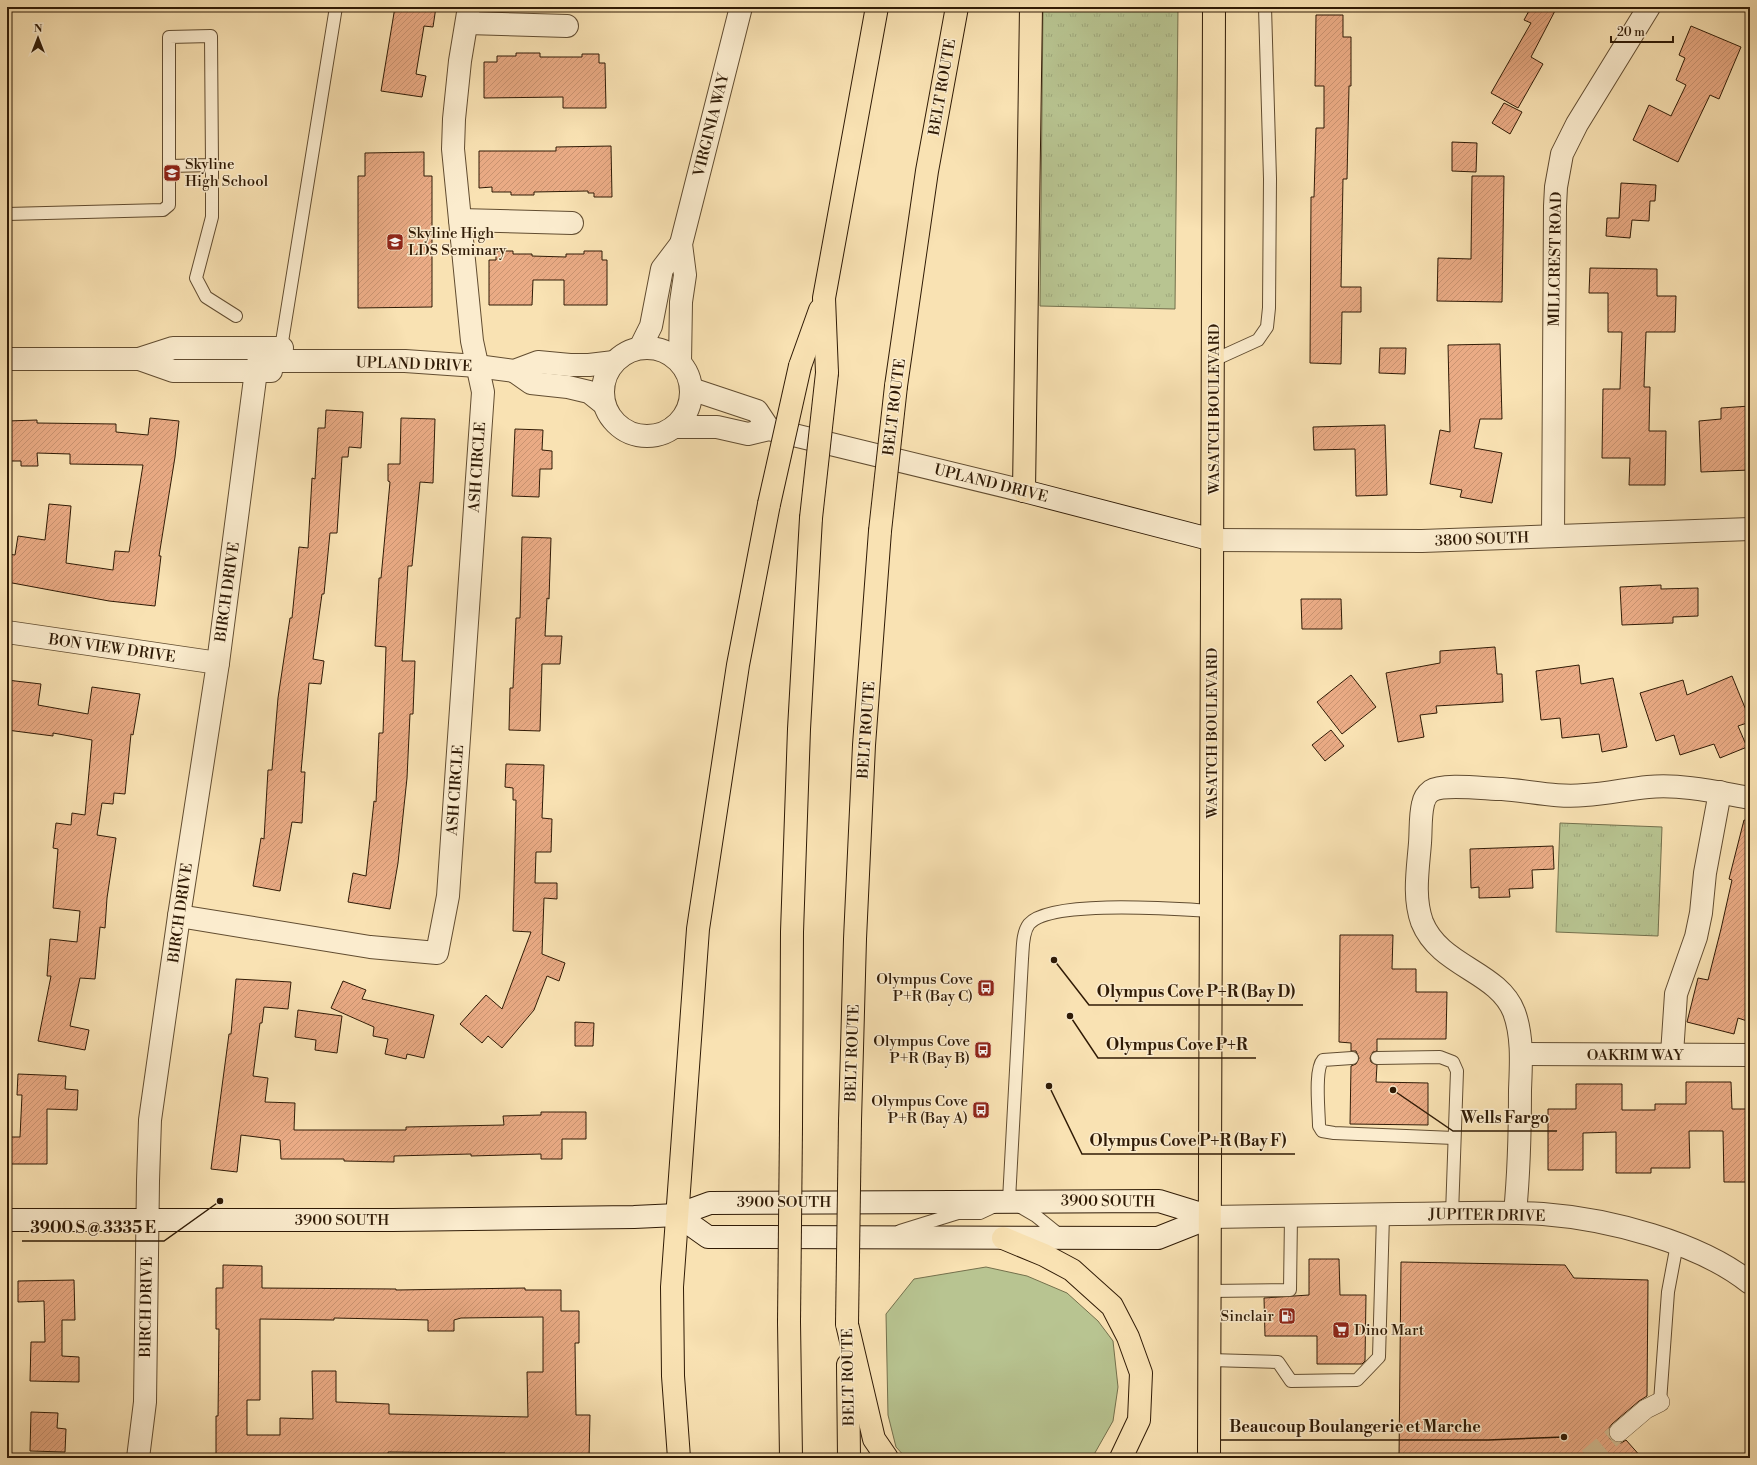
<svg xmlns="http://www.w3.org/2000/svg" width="1757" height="1465" font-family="'Libre Bodoni',serif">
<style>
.green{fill:#b8c491;stroke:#74704c}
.park{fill:url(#park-tufts);stroke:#74704c}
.building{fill:url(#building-hatch);stroke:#301b06;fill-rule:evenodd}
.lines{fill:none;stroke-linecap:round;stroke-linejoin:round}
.pedestrian-tunnel{stroke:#d1ba90;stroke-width:19;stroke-dasharray:19 10;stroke-linecap:butt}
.service-casing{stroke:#624d31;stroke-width:14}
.pedestrian-casing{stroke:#624d31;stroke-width:20}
.minor-casing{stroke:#624d31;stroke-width:24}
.tertiary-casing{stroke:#624d31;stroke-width:24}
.secondary-casing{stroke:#301b06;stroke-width:24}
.primary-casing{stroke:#301b06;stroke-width:24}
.motorway-casing{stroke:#301b06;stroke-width:24}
.service{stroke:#fbecce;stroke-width:12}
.pedestrian{stroke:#fbecce;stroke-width:19}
.minor{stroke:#fbecce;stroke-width:22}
.tertiary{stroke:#fbecce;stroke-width:22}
.secondary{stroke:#fbecce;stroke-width:22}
.primary{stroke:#f9e2b3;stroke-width:22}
.motorway{stroke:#f9e2b3;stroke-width:22}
.motorway-bridge-casing{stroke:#301b06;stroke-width:24;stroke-linecap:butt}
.motorway-bridge{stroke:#f9e2b3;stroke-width:22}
.labels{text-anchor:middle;stroke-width:3;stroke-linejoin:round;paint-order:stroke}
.street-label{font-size:15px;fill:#301b06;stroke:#fbecce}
.poi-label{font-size:15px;fill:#301b06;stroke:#fbecce;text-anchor:end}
.leader{fill:none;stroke:#301b06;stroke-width:1.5}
.callout-dot{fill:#301b06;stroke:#fbecce;stroke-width:1.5}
.callout-label{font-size:16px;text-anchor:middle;font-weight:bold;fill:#301b06;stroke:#fbecce;stroke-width:3;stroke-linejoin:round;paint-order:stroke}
</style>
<defs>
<pattern id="park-tufts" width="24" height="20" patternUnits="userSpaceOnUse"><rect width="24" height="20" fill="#b8c491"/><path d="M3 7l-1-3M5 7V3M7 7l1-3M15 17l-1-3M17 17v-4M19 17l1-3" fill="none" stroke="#9ea87c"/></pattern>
<pattern id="building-hatch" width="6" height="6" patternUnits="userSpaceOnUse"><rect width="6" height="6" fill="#eaab85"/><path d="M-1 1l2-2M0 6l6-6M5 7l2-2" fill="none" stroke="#c99371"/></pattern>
</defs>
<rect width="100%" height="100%" fill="#f9e2b3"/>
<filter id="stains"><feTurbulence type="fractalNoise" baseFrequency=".005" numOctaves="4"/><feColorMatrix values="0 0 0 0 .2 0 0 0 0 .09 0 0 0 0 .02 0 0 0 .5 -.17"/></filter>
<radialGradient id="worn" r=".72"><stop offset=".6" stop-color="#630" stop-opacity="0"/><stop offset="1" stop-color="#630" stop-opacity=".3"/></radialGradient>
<!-- green -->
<path class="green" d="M986 1267 1027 1276 1067 1293 1098 1321 1113 1341 1118 1387 1113 1421 1092 1458H906L896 1447 888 1415 886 1314 914 1279Z"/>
<!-- park -->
<g class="park">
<path d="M1043 7H1178L1175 309 1040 306Z"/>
<path d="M1560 823 1662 827 1658 936 1556 932Z"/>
</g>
<!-- building -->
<g class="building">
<path d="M395 7H436L433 27 424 26 416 74 426 76 422 97 381 91Z"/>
<path d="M1531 7H1557L1531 57 1543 64 1518 108 1491 93 1531 23 1524 20Z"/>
<path d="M1316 15H1343V37H1351V86H1349L1347 179H1343L1341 287H1361V312H1342L1341 364 1310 363 1311 197H1314L1316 128H1324V86H1315Z"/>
<path d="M1691 26 1741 47 1719 99 1710 95 1678 162 1633 140 1649 105 1671 116 1686 85 1676 80 1685 58 1679 55Z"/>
<path d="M516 53H540V57H582V54H599V63H605L606 108H563V97L484 98V62H497V56H516Z"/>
<path d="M1504 103 1522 112 1510 134 1492 123Z"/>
<path d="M1452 142 1477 143 1476 172 1452 171Z"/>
<path d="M611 146 612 197H594V193H588V191L534 192V195H511V192H492V187L479 188V151H556V147Z"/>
<path d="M424 152V176H432V307L358 308V176H365V153Z"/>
<path d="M1472 176H1504L1502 302 1437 301 1438 258 1471 259Z"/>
<path d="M1621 183 1656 185 1655 201H1650L1649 221 1632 220 1630 238 1606 236 1607 218H1619Z"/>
<path d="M496 251H513V254H532V256L566 257V254H584V251H602V260H607V305H564V280H533L532 305H489V260H496Z"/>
<path d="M1590 268 1657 269V296H1676L1675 332H1646L1644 387H1650L1649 431H1666L1665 485H1629L1630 458H1602L1603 389H1620L1622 332H1608V293H1589Z"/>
<path d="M1500 344 1502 419H1480L1474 448 1502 453 1492 503 1460 497 1462 490 1430 484 1440 430 1450 432 1448 345Z"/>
<path d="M1380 348H1406L1405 374 1379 373Z"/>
<path d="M1750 406V470L1701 472 1699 421 1721 419V408Z"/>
<path d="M326 410 363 412 361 448 349 447 348 457H342L337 533H330L324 594H322L313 659 324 661 321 684 309 683 301 772H305L302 823 292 822 280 891 253 886 261 838 264 839 268 770H272L278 698 290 618H292L299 547 308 548 312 478 315 479 318 428H325Z"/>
<path d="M150 418 179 421 175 457 159 556H161L155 606 109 601 7 582V554L15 555 18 536 45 540 49 504 71 506 66 563 113 570 115 551 129 552 143 465 70 464V454L37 453 38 466H21V461H7V421L37 420V423L116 424V432L148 435Z"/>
<path d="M401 418 435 419 433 483 420 482 412 566H408L402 661H415L413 714H410L407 778 398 863 390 909 348 902 353 873 366 876 374 801 376 802 379 733H383L386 647 375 646 379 578H381L390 482 388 481V464H400Z"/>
<path d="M1385 425 1387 495 1356 496 1355 449 1314 450 1313 427Z"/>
<path d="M515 429 543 430 542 450 552 451V469H540L539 497 512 496Z"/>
<path d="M522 537 551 538 549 599 547 598 545 636H562L560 664H542L540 731 509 730 510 688H513L516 618H520Z"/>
<path d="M1661 585V589L1698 588V616L1673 617V623L1622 625 1620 587Z"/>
<path d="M1301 599H1341L1342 629H1302Z"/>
<path d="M1495 647 1497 674H1502L1503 702 1436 706 1437 713 1420 715 1424 737 1398 742 1386 673 1440 663V651Z"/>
<path d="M1579 665 1581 684 1613 678 1627 747 1602 752 1599 734 1562 738 1560 718 1541 720 1536 671Z"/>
<path d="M1351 675 1376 707 1342 734 1317 702Z"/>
<path d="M1732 676 1750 720V722L1738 726 1747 747 1720 758 1714 744 1680 755 1674 735 1656 741 1640 693 1683 680 1687 695Z"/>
<path d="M7 680 41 684 38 705 88 714 92 687 140 694 133 735 131 734 125 794 114 793 113 804 102 803 97 835 116 838 107 898 105 928 100 927 95 979 80 978 70 1026 89 1030 85 1050 38 1041 51 976H47L50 939 77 942 80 911 53 908 58 849 53 848 56 823 71 825 72 813 85 815 92 740 53 733V736L7 730Z"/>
<path d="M1331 730 1344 746 1325 761 1312 745Z"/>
<path d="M506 764 544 765 542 818 552 819 551 852H536L535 883H557V899L544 898 542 954 565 963 559 981 547 976 534 1010 502 1048 488 1036 482 1043 460 1024 486 995 502 1009 531 932 513 931 516 800H513V788L505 787Z"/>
<path d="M1744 820 1750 821V1022L1738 1018 1734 1034 1687 1022 1698 978 1708 980 1721 929 1732 880 1729 879Z"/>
<path d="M1553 846 1554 869 1532 870 1533 888 1509 889 1510 897 1479 898V887L1471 888 1470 849Z"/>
<path d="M1340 935H1393L1392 969H1416V992H1447L1446 1039H1377V1051L1373 1052 1370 1058 1371 1062 1377 1065 1376 1082 1428 1083V1125L1350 1124 1351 1066 1356 1064 1359 1058 1356 1051H1351V1043L1339 1042Z"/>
<path d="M236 979 291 982 288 1009 264 1007 262 1023H260L253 1076 268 1078 265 1102 295 1103 294 1130H406V1127L504 1125 503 1116 541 1115V1112H586V1139H562V1159H541V1154L471 1156V1154L394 1156V1162L344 1161V1159H281L280 1140 241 1135 237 1172 211 1169 229 1034H231Z"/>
<path d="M343 981 366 990 362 999 434 1015 424 1058 407 1054 406 1059 385 1054 388 1039 373 1036 374 1027 331 1008Z"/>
<path d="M298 1010 342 1016 337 1053 315 1050 316 1040 295 1037Z"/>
<path d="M575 1022 594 1023 593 1046H575Z"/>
<path d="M18 1074 66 1076 65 1089 78 1090 77 1110 47 1109V1164H7V1137H20L22 1095H17Z"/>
<path d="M1686 1082H1731L1732 1109H1750V1182H1724L1723 1131H1689L1690 1168H1651V1173H1616V1132L1583 1133V1170H1548V1109H1576V1084H1622V1110H1655V1104H1686Z"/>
<path d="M1309 1259H1339L1340 1295H1366L1365 1361 1362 1364H1317V1336H1265L1264 1298 1309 1295Z"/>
<path d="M1401 1262 1565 1265 1574 1278 1648 1280 1647 1396 1639 1401 1612 1424 1609 1428 1608 1434 1610 1439 1615 1442 1621 1443 1626 1440 1642 1458H1399Z"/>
<path d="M223 1265 262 1266V1288L396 1289V1290L525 1288V1290H561V1311H579V1343H575L576 1415H590L589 1458H540V1455H505V1453L388 1452V1458H279V1454H248V1458H216V1416H218L219 1329H216V1288H223ZM543 1317V1372H527L528 1417 389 1414V1404L336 1402V1371H312L313 1419 280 1418V1435H247V1400H260V1319L334 1320V1318L428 1320V1331H454V1320L461 1318Z"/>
<path d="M74 1280 75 1320H62V1356L79 1357V1382L30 1381 31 1342H45L44 1301 18 1302V1281Z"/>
<path d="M31 1412 58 1413 57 1428 66 1429 65 1452 30 1451Z"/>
</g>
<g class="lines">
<!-- pedestrian-tunnel -->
<path class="pedestrian-tunnel" d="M1588 1458 1619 1432"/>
<defs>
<g id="service">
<path d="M212 165V217L196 278 206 297 236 316"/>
<path d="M7 214 163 210 169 205V37L211 36 212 165 169 166"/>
<path d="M281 348 336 7"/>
<path d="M1214 360 1258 340 1267 327 1269 308 1270 179 1265 7"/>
<path d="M1352 1058 1323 1060C1314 1070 1319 1111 1319 1126L1322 1131 1334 1133 1454 1138"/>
<path d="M1377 1058 1440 1057 1453 1062 1457 1071 1452 1214"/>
<path d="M1009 1200 1022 959C1023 949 1022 933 1029 924 1051 899 1177 909 1212 911"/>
<path d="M1017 1205 1036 1216 1062 1237"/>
<path d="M900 1231 958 1213H980L995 1206"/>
<path d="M1210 1291 1290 1290 1291 1216"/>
<path d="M1210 1360 1278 1362 1291 1381 1357 1380 1379 1357 1383 1215"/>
<path d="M1660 1402 1668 1292 1677 1244"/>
</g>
<path id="pedestrian" d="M1619 1432 1646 1409 1660 1402"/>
<g id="minor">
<path d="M467 23 567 26"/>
<path d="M460 220 572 223"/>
<path d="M1553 536 1555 206 1556 187 1562 154 1577 124 1649 7"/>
<path d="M7 632 218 663"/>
<path d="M179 916 370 947 437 953 448 896 483 392 472 341 453 149 454 119 460 61 469 7"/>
<path d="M1521 1054 1750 1055"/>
<path d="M1672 1054 1676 994 1696 937 1701 913 1705 873 1720 792"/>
<path d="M1515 1213C1519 1172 1520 1132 1520 1090 1521 1065 1523 1036 1514 1012 1498 971 1440 967 1422 922 1413 897 1418 869 1420 843 1421 830 1420 816 1423 804 1424 798 1427 794 1431 791 1443 783 1487 789 1502 789 1530 791 1557 798 1585 795 1606 794 1627 789 1648 787 1683 784 1716 792 1750 798"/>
<path d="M138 1458 145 1402 148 1181 150 1120 179 916 218 663 256 371"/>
</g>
<g id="tertiary">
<circle cx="647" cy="392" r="44"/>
<path d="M640 348 651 326 662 269 681 244"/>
<path d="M7 359H139L173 348H282"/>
<path d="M139 359 173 371H271"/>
<path d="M680 362 681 302 685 275 681 244 741 7"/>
<path d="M256 371 257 365 260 361H405L477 366 514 371 538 362 570 365H589L614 362"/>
<path d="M514 371 531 383 568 387 589 392 604 404"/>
<path d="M691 389 757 411 769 429"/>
<path d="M674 427H717L748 434 769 429 1024 491"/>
<path d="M1213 540 1422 541 1750 529"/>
<path d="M1211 1217C1273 1216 1336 1215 1398 1214 1446 1214 1495 1211 1543 1214 1608 1219 1699 1242 1750 1283"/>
</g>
<g id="secondary">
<path d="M1024 491 1213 540"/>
<path d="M677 1215 708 1237 1158 1238 1211 1217"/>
<path d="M7 1220H393L634 1217 677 1215 710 1203 1159 1201 1211 1217"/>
</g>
<path id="primary" d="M1209 1458 1214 7"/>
<g id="motorway">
<path d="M800 366 820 310"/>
<path d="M827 373 824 298 877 7"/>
<path d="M896 386 927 171 957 7"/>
<path d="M1024 491 1031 7"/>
<path d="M850 1121 855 939 864 745 880 531"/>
<path d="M791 1127 792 932 799 729 811 518"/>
<path d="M1003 1238 1044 1255 1072 1270 1112 1306 1128 1337 1141 1373 1139 1420 1121 1458"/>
<path d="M789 1322 791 1458"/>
<path d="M847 1324 874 1439 887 1458"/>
<path d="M848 1365 849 1458"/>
<path d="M679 1458 673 1376 672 1287 698 929 738 665 769 504"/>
</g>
</defs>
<!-- service casing -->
<use href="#service" class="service-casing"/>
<!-- pedestrian casing -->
<use href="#pedestrian" class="pedestrian-casing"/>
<!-- minor casing -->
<use href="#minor" class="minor-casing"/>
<!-- tertiary casing -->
<use href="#tertiary" class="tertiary-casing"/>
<!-- secondary casing -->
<use href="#secondary" class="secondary-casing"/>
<!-- primary casing -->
<use href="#primary" class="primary-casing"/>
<!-- motorway casing -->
<use href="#motorway" class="motorway-casing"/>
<!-- service -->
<use href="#service" class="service"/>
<!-- pedestrian -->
<use href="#pedestrian" class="pedestrian"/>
<!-- minor -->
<use href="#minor" class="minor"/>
<!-- tertiary -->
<use href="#tertiary" class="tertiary"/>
<!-- secondary -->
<use href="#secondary" class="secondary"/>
<!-- primary -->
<use href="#primary" class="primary"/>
<!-- motorway -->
<use href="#motorway" class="motorway"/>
<defs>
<g id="motorway-bridge">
<path d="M769 504 800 366"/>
<path d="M811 518 827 373"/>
<path d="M880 531 896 386"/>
<path d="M789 1322 791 1127"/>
<path d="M847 1324 850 1121"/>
</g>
</defs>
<!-- motorway-bridge casing -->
<use href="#motorway-bridge" class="motorway-bridge-casing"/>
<!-- motorway-bridge -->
<use href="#motorway-bridge" class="motorway-bridge"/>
</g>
<!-- icons -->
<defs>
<symbol id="school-square" viewBox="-11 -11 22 22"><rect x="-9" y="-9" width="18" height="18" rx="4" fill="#8f2418" stroke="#fbecce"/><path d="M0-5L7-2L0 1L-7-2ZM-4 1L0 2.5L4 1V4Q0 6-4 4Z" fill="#fff"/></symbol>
<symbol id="bus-square" viewBox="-11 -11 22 22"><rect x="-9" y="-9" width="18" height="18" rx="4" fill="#8f2418" stroke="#fbecce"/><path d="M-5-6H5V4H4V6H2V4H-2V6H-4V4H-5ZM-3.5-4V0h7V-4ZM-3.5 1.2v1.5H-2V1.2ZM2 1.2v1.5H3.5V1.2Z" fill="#fff"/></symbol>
<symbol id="fuel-square" viewBox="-11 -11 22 22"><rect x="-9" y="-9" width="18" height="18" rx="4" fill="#8f2418" stroke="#fbecce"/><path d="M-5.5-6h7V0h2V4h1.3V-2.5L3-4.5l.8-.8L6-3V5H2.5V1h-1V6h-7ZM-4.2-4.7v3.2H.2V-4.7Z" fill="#fff"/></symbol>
<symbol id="supermarket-square" viewBox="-11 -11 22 22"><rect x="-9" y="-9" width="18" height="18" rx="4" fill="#8f2418" stroke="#fbecce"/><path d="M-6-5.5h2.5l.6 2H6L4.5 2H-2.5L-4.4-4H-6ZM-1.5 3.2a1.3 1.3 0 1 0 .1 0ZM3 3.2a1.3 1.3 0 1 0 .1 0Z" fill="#fff"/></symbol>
</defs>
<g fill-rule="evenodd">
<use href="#school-square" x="162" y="163" width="20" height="20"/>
<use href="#school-square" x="385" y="232" width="20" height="20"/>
<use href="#bus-square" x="976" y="978" width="20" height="20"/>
<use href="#bus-square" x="973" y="1040" width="20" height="20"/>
<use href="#bus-square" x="971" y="1100" width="20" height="20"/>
<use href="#fuel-square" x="1277" y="1306" width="20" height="20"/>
<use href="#supermarket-square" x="1331" y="1320" width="20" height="20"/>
</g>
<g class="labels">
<!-- street labels -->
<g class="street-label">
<text transform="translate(942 87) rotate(-80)" y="5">BELT ROUTE</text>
<text transform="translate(711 125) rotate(-76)" y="5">VIRGINIA WAY</text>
<text transform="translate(1555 259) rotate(-89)" y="5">MILLCREST ROAD</text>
<text transform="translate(414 364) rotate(2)" y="5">UPLAND DRIVE</text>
<text transform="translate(894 407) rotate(-83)" y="5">BELT ROUTE</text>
<text transform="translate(1214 409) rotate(-90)" y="5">WASATCH BOULEVARD</text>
<text transform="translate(477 467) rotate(-86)" y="5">ASH CIRCLE</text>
<text transform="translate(991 483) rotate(14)" y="5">UPLAND DRIVE</text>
<text transform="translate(1482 539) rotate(-2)" y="5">3800 SOUTH</text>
<text transform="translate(227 592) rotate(-82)" y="5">BIRCH DRIVE</text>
<text transform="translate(112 648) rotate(8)" y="5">BON VIEW DRIVE</text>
<text transform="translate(866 730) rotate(-86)" y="5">BELT ROUTE</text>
<text transform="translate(1212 733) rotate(-90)" y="5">WASATCH BOULEVARD</text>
<text transform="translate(455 790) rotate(-86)" y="5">ASH CIRCLE</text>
<text transform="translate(180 913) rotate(-82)" y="5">BIRCH DRIVE</text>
<text transform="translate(852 1053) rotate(-88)" y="5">BELT ROUTE</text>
<text x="1635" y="1060">OAKRIM WAY</text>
<text transform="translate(1108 1201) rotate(1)" y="5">3900 SOUTH</text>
<text x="784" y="1207">3900 SOUTH</text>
<text transform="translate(1487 1215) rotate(1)" y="5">JUPITER DRIVE</text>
<text x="342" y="1225">3900 SOUTH</text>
<text transform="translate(146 1307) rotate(-89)" y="5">BIRCH DRIVE</text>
<text transform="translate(848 1377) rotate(-91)" y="5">BELT ROUTE</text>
</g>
<!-- poi labels -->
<g class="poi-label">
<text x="185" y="169" text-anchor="start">Skyline<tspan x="185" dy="17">High School</tspan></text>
<text x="408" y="238" text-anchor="start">Skyline High<tspan x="408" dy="17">LDS Seminary</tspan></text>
<text x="973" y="984">Olympus Cove<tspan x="973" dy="17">P+R (Bay C)</tspan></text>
<text x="970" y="1046">Olympus Cove<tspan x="970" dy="17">P+R (Bay B)</tspan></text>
<text x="968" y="1106">Olympus Cove<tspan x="968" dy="17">P+R (Bay A)</tspan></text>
<text x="1274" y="1321">Sinclair</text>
<text x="1354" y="1335" text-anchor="start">Dino Mart</text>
</g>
</g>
<!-- callouts -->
<path class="leader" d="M1054 960L1089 1005H1303M1070 1016L1098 1058H1256M1393 1090L1453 1131H1557M1049 1086L1082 1154H1295M220 1201L164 1241H22M1564 1437L1488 1440H1221"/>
<g class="callout-dot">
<circle cx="1054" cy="960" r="4"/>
<circle cx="1070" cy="1016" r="4"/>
<circle cx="1393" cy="1090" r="4"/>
<circle cx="1049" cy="1086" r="4"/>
<circle cx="220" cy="1201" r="4"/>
<circle cx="1564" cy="1437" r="4"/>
</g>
<g class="callout-label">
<text x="1196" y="997">Olympus Cove P+R (Bay D)</text>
<text x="1177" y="1050">Olympus Cove P+R</text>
<text x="1505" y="1123">Wells Fargo</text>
<text x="1188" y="1146">Olympus Cove P+R (Bay F)</text>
<text x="93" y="1233">3900 S @ 3335 E</text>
<text x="1355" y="1432">Beaucoup Boulangerie et Marche</text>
</g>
<!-- margin -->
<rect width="1757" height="1465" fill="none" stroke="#f9e2b3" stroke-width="24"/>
<rect x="8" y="8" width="1741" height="1449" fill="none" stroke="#301b06" stroke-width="2"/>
<rect x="12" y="12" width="1733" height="1441" fill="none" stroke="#301b06"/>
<!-- north arrow -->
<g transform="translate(38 38)" stroke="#fbecce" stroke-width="3" paint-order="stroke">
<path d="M0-3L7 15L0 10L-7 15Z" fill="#301b06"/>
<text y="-6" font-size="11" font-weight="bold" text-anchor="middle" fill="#301b06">N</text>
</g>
<!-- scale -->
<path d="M1611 36v6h62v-6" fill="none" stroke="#301b06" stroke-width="2"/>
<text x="1617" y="36" font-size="12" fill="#301b06" stroke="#fbecce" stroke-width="3" paint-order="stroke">20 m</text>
<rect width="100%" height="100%" filter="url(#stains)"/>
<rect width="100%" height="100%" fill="url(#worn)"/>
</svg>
